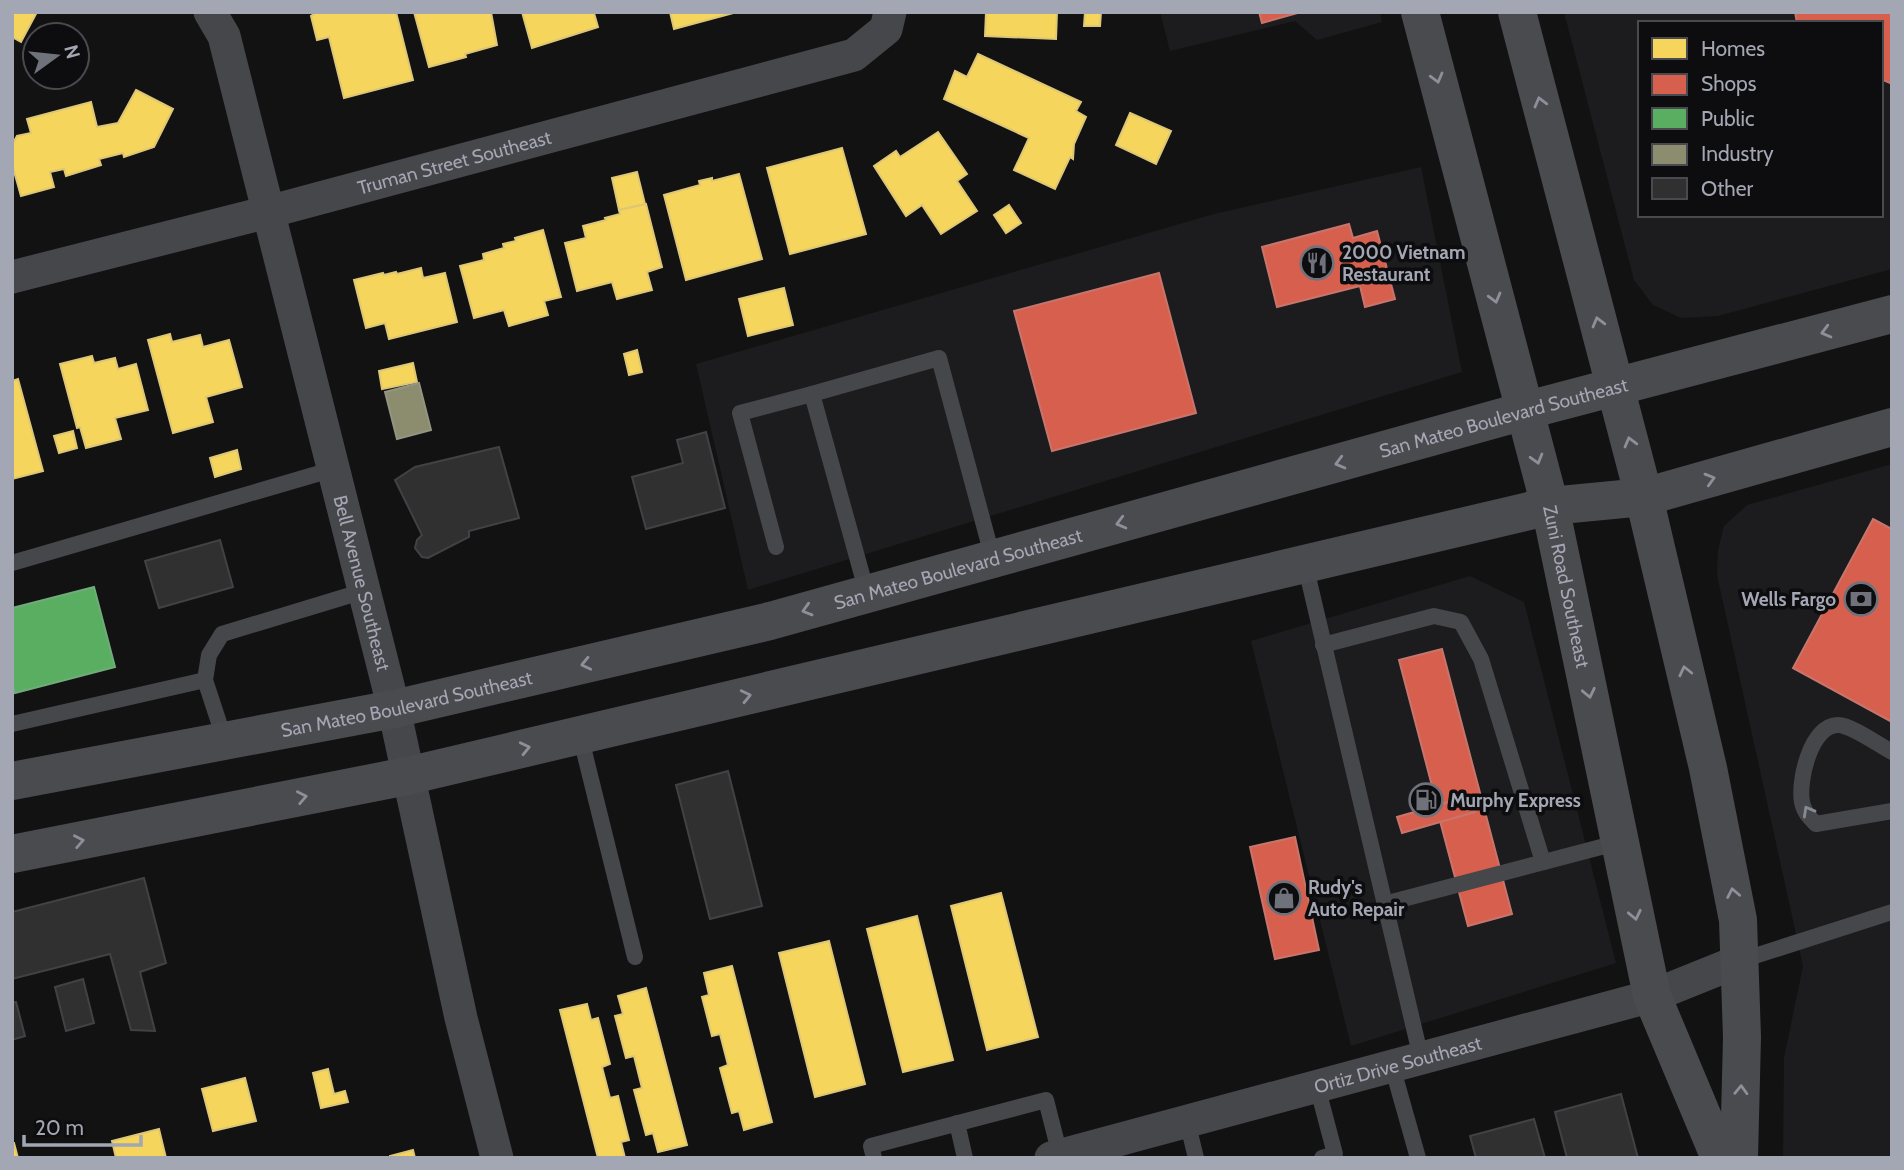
<svg xmlns="http://www.w3.org/2000/svg" width="1904" height="1170" font-family="Cabin,sans-serif">
<style>
.built{fill:#1c1c1e;fill-rule:evenodd}
.homes{fill:#f6d55c;stroke:#ddc776;stroke-width:2}
.shops{fill:#d6604d;stroke:#c7756c;stroke-width:2}
.public{fill:#5aae61;stroke:#70ac7a;stroke-width:2}
.industry{fill:#8c8c6e;stroke:#939483;stroke-width:2}
.building{fill:#303031;stroke:#424246;stroke-width:2}
.lines{fill:none;stroke-linecap:round;stroke-linejoin:round}
.lane{stroke:#46474b;stroke-width:16}
.street{stroke:#46474b;stroke-width:33}
.secondary{stroke:#4a4b4f;stroke-width:38}
.oneway{stroke:#8d8f9a}
.oneway2{stroke:#878a94}
.labels{text-anchor:middle;stroke-width:7;stroke-linejoin:round;paint-order:stroke}
.street-label{font-size:19px;fill:#a3a6b3;stroke:#0d0c0e}
.poi-label{font-size:19px;font-weight:bold;fill:#a3a6b3;stroke:#0d0c0e;text-anchor:start}
</style>
<rect width="100%" height="100%" fill="#121212"/>
<!-- built -->
<g class="built">
<path d="M1160 12H1380L1382 22 1317 40 1295 21 1170 51Z"/>
<path d="M1564 12H1892V269L1718 316 1681 318 1653 305 1634 280ZM1640 23H1881V215H1640Z"/>
<path d="M1421 167 1462 372 748 590 696 364 1214 214Z"/>
<path d="M1892 464V1158H1783L1784 1058 1803 966 1717 575 1718 550 1724 526 1747 505Z"/>
<path d="M1470 576 1524 602 1616 963 1351 1046 1251 641Z"/>
</g>
<!-- homes -->
<g class="homes">
<path d="M12 12H37L21 42 12 37Z"/>
<path d="M317 12H396L413 80 344 98 329 37 317 40 311 16Z"/>
<path d="M414 12H491L497 45 465 54 466 57 429 67Z"/>
<path d="M522 12H596L594 13 598 27 532 48Z"/>
<path d="M670 12H737L674 29Z"/>
<path d="M986 12H1057L1056 39 985 36Z"/>
<path d="M1085 12H1101L1100 26H1084Z"/>
<path d="M978 54 1081 102 1076 111 1086 117 1074 144 1073 159 1070 157 1055 189 1014 170 1029 138 944 99 955 71 967 77Z"/>
<path d="M136 90 173 109 154 147 124 157 123 153 99 159 101 165 66 176 64 169 50 172 54 187 21 196 12 164V145L17 136 31 133 27 119 91 102 97 127 118 123Z"/>
<path d="M1130 113 1171 131 1156 164 1116 145Z"/>
<path d="M938 132 967 174 957 181 977 211 941 234 922 205 906 216 874 166 896 151 900 157Z"/>
<path d="M842 148 866 234 790 254 767 168Z"/>
<path d="M637 172 645 204 619 210 612 178Z"/>
<path d="M739 174 762 259 686 280 664 195 700 185 699 181 712 178V181Z"/>
<path d="M646 204 662 267 647 272 652 290 617 299 612 282 577 291 565 243 586 238 583 226 606 220 605 218 620 214 619 210Z"/>
<path d="M1009 205 1021 223 1006 233 994 215Z"/>
<path d="M543 230 561 297 544 301 548 315 509 326 504 310 474 318 460 266 484 260 483 254 504 248 503 244 516 241 515 238Z"/>
<path d="M421 268 423 278 445 273 457 322 389 339 385 323 366 328 354 280 383 273 384 275 396 272 397 274Z"/>
<path d="M784 288 793 325 748 336 739 299Z"/>
<path d="M170 334 172 342 200 335 203 347 229 340 242 387 206 397 213 422 173 433 148 340Z"/>
<path d="M637 350 642 372 629 375 624 354Z"/>
<path d="M92 356 94 363 115 358 118 369 136 364 148 410 115 418 121 439 86 448 80 427 77 428 60 364Z"/>
<path d="M413 363 417 382 382 389 379 371Z"/>
<path d="M18 379 43 471 12 479V381Z"/>
<path d="M73 431 77 448 59 453 54 436Z"/>
<path d="M237 450 241 469 215 477 210 458Z"/>
<path d="M1001 893 1038 1037 987 1050 951 906Z"/>
<path d="M917 916 953 1060 903 1072 867 929Z"/>
<path d="M829 941 865 1084 815 1097 779 953Z"/>
<path d="M732 966 772 1122 744 1130 739 1111 732 1113 720 1068 728 1065 720 1034 712 1036 702 997 709 995 704 973Z"/>
<path d="M646 988 687 1145 658 1152 653 1133 646 1135 634 1090 642 1088 634 1056 626 1058 615 1016 623 1014 618 996Z"/>
<path d="M587 1004 591 1020 598 1018 610 1064 602 1067 610 1098 618 1096 629 1140 621 1142 625 1158H598L560 1010Z"/>
<path d="M328 1069 334 1094 345 1091 348 1102 321 1108 313 1073Z"/>
<path d="M245 1078 256 1121 213 1131 202 1089Z"/>
<path d="M159 1129 166 1158H116L112 1141Z"/>
<path d="M12 1143H14L18 1158H12Z"/>
<path d="M413 1150 415 1158H390V1156Z"/>
</g>
<!-- shops -->
<g class="shops">
<path d="M1259 12H1301L1262 23Z"/>
<path d="M1795 12H1892V80L1890 83 1881 79V23H1797Z"/>
<path d="M1349 224 1353 238 1377 231 1395 299 1365 307 1360 286 1277 307 1262 247Z"/>
<path d="M1159 273 1196 413 1052 451 1014 311Z"/>
<path d="M1873 519 1892 529V722L1793 668Z"/>
<path d="M1442 649 1512 914 1468 926 1440 821 1475 812 1470 796 1437 805 1399 660Z"/>
<path d="M1470 796 1475 812 1402 833 1397 817Z"/>
<path d="M1295 837 1319 950 1275 959 1250 847Z"/>
</g>
<!-- public -->
<path class="public" d="M94 587 115 667 15 693 12 683V608Z"/>
<!-- industry -->
<path class="industry" d="M419 383 431 430 397 439 385 392Z"/>
<!-- building -->
<g class="building">
<path d="M706 432 725 508 646 529 632 477 683 463 677 440Z"/>
<path d="M499 447 519 518 469 531V537L428 558 422 557 415 548 417 540 422 535 395 480 415 467Z"/>
<path d="M220 540 233 587 159 608 145 561Z"/>
<path d="M728 771 762 906 710 919 676 785Z"/>
<path d="M144 878 166 963 140 972 155 1031 131 1030 110 954 12 979V912Z"/>
<path d="M83 979 94 1023 66 1031 55 987Z"/>
<path d="M16 1002 25 1036 12 1040V1003Z"/>
<path d="M1621 1094 1638 1158H1567L1555 1112Z"/>
<path d="M1534 1119 1545 1158H1476L1470 1136Z"/>
</g>
<g class="lines">
<!-- lane -->
<g class="lane">
<path d="M776 547 740 413 812 394"/>
<path d="M12 563 334 469"/>
<path d="M1305 564 1421 1058"/>
<path d="M867 593 812 394 939 358 993 559"/>
<path d="M1323 645 1434 616 1461 622 1481 659 1543 862"/>
<path d="M12 724 205 680"/>
<path d="M580 735 635 957"/>
<path d="M225 741 205 680 209 655 222 634 364 591"/>
<path d="M1892 752C1879 745 1851 725 1838 725 1811 725 1798 780 1802 802 1804 812 1809 817 1816 824L1892 811"/>
<path d="M1384 904 1620 842"/>
<path d="M1739 961 1892 912"/>
<path d="M1392 1066 1418 1158"/>
<path d="M1317 1086 1335 1154 1322 1158"/>
<path d="M1187 1121 1196 1158"/>
<path d="M957 1123 965 1158"/>
<path d="M874 1158 871 1146 1046 1100 1060 1155"/>
</g>
<!-- street -->
<g class="street">
<path id="s1" d="M210 12 224 36 394 709 461 1018 497 1158"/>
<path id="s2" d="M12 277 268 212 854 55 886 29 890 12"/>
<path id="s3" d="M1051 1158 1652 996 1739 961"/>
</g>
<!-- secondary -->
<g class="secondary">
<path id="s4" d="M1420 12 1550 506 1652 996 1720 1158"/>
<path d="M1517 12 1644 497 1708 768 1738 920 1742 1037 1739 1158"/>
<path id="s5" d="M12 781 394 709 770 621 1524 411 1892 314"/>
<path d="M12 854 407 776 1550 506 1644 497 1892 427"/>
</g>
</g>
<!-- one-way arrows -->
<defs><path id="oneway-chevron" d="M-2-3.5L2.5 0L-2 3.5" fill="none" stroke-width="1.6" stroke-linecap="round" stroke-linejoin="round" transform="scale(1.75)"/></defs>
<g class="oneway">
<use href="#oneway-chevron" transform="translate(1437 78) rotate(75)"/>
<use href="#oneway-chevron" transform="translate(1540 102) rotate(-105)"/>
<use href="#oneway-chevron" transform="translate(1495 298) rotate(75)"/>
<use href="#oneway-chevron" transform="translate(1598 322) rotate(-105)"/>
<use href="#oneway-chevron" transform="translate(1826 332) rotate(165)"/>
<use href="#oneway-chevron" transform="translate(1630 442) rotate(-105)"/>
<use href="#oneway-chevron" transform="translate(1537 459) rotate(74)"/>
<use href="#oneway-chevron" transform="translate(1340 463) rotate(165)"/>
<use href="#oneway-chevron" transform="translate(1710 479) rotate(-16)"/>
<use href="#oneway-chevron" transform="translate(1121 523) rotate(165)"/>
<use href="#oneway-chevron" transform="translate(807 610) rotate(164)"/>
<use href="#oneway-chevron" transform="translate(586 664) rotate(167)"/>
<use href="#oneway-chevron" transform="translate(1685 671) rotate(-103)"/>
<use href="#oneway-chevron" transform="translate(1589 693) rotate(78)"/>
<use href="#oneway-chevron" transform="translate(746 696) rotate(-13)"/>
<use href="#oneway-chevron" transform="translate(525 748) rotate(-13)"/>
<use href="#oneway-chevron" transform="translate(302 797) rotate(-11)"/>
<use href="#oneway-chevron" transform="translate(79 841) rotate(-11)"/>
<use href="#oneway-chevron" transform="translate(1733 893) rotate(-101)"/>
<use href="#oneway-chevron" transform="translate(1635 915) rotate(78)"/>
<use href="#oneway-chevron" transform="translate(1741 1090) rotate(-88)"/>
</g>
<use class="oneway2" href="#oneway-chevron" transform="translate(1808 811) rotate(-119)"/>
<!-- icons -->
<defs>
<symbol id="restaurant-ring" viewBox="-11 -11 22 22"><circle r="9.5" fill="#0d0c0e" stroke="#70727b" stroke-width="1.5"/><path d="M-5-6h1v4h1v-4h1v4h1v-4h1v5L-1.5 .5V6h-2V.5L-5-1ZM5-6V6H3V1.5H1.5Q1.5-4 5-6Z" fill="#70727b"/></symbol>
<symbol id="bank-ring" viewBox="-11 -11 22 22"><circle r="9.5" fill="#0d0c0e" stroke="#70727b" stroke-width="1.5"/><path d="M-6-4H6V4H-6ZM0-2.3a2.3 2.3 0 1 0 0 4.6a2.3 2.3 0 1 0 0-4.6Z" fill="#70727b"/></symbol>
<symbol id="fuel-ring" viewBox="-11 -11 22 22"><circle r="9.5" fill="#0d0c0e" stroke="#70727b" stroke-width="1.5"/><path d="M-5.5-6h7V0h2V4h1.3V-2.5L3-4.5l.8-.8L6-3V5H2.5V1h-1V6h-7ZM-4.2-4.7v3.2H.2V-4.7Z" fill="#70727b"/></symbol>
<symbol id="shop-ring" viewBox="-11 -11 22 22"><circle r="9.5" fill="#0d0c0e" stroke="#70727b" stroke-width="1.5"/><path d="M-5-2.5h2.3a2.7 3.5 0 0 1 5.4 0H5L5.5 6h-11ZM-1.5-2.5h3a1.5 2.3 0 0 0-3 0Z" fill="#70727b"/></symbol>
</defs>
<g fill-rule="evenodd">
<use href="#restaurant-ring" x="1298" y="244" width="38" height="38"/>
<use href="#bank-ring" x="1842" y="580" width="38" height="38"/>
<use href="#fuel-ring" x="1407" y="781" width="38" height="38"/>
<use href="#shop-ring" x="1265" y="879" width="38" height="38"/>
</g>
<g class="labels">
<!-- street labels -->
<g class="street-label">
<text dy="7" stroke="none"><textPath href="#s2" startOffset="457">Truman Street Southeast</textPath></text>
<text dy="7" stroke="none"><textPath href="#s5" startOffset="1536">San Mateo Boulevard Southeast</textPath></text>
<text dy="7" stroke="none"><textPath href="#s5" startOffset="970">San Mateo Boulevard Southeast</textPath></text>
<text dy="7" stroke="none"><textPath href="#s1" startOffset="592">Bell Avenue Southeast</textPath></text>
<text dy="7" stroke="none"><textPath href="#s4" startOffset="593">Zuni Road Southeast</textPath></text>
<text dy="7" stroke="none"><textPath href="#s5" startOffset="402">San Mateo Boulevard Southeast</textPath></text>
<text dy="7" stroke="none"><textPath href="#s3" startOffset="359">Ortiz Drive Southeast</textPath></text>
</g>
<!-- poi labels -->
<g class="poi-label">
<text x="1342" y="259">2000 Vietnam<tspan x="1342" dy="22">Restaurant</tspan></text>
<text x="1836" y="606" text-anchor="end">Wells Fargo</text>
<text x="1450" y="807">Murphy Express</text>
<text x="1308" y="894">Rudy's<tspan x="1308" dy="22">Auto Repair</tspan></text>
</g>
</g>
<!-- border -->
<rect width="1904" height="1170" fill="none" stroke="#a3a6b3" stroke-width="28"/>
<!-- legend -->
<rect x="1638" y="21" width="245" height="196" fill="#0d0c0e" stroke="#494a50" stroke-width="2"/>
<rect x="1652" y="38" width="35" height="21" fill="#f6d55c" stroke="#494a50" stroke-width="2"/>
<text x="1701" y="56" font-size="21" fill="#a3a6b3">Homes</text>
<rect x="1652" y="74" width="35" height="21" fill="#d6604d" stroke="#494a50" stroke-width="2"/>
<text x="1701" y="91" font-size="21" fill="#a3a6b3">Shops</text>
<rect x="1652" y="108" width="35" height="21" fill="#5aae61" stroke="#494a50" stroke-width="2"/>
<text x="1701" y="126" font-size="21" fill="#a3a6b3">Public</text>
<rect x="1652" y="144" width="35" height="21" fill="#8c8c6e" stroke="#494a50" stroke-width="2"/>
<text x="1701" y="161" font-size="21" fill="#a3a6b3">Industry</text>
<rect x="1652" y="178" width="35" height="21" fill="#303031" stroke="#494a50" stroke-width="2"/>
<text x="1701" y="196" font-size="21" fill="#a3a6b3">Other</text>
<!-- north arrow -->
<g transform="translate(56 56) rotate(75)"><circle r="33" fill="#0d0c0e" stroke="#494a50" stroke-width="2"/>
<path d="M0-5L12 26L0 18L-12 26Z" fill="#70727b"/>
<text y="-10" font-size="19" font-weight="bold" text-anchor="middle" fill="#a3a6b3">N</text>
</g>
<!-- scale -->
<path d="M24 1135v10h117v-10" fill="none" stroke="#a3a6b3" stroke-width="3.5"/>
<text x="35" y="1135" font-size="21" fill="#a3a6b3" stroke="#0d0c0e" stroke-width="5" paint-order="stroke">20 m</text>
</svg>
